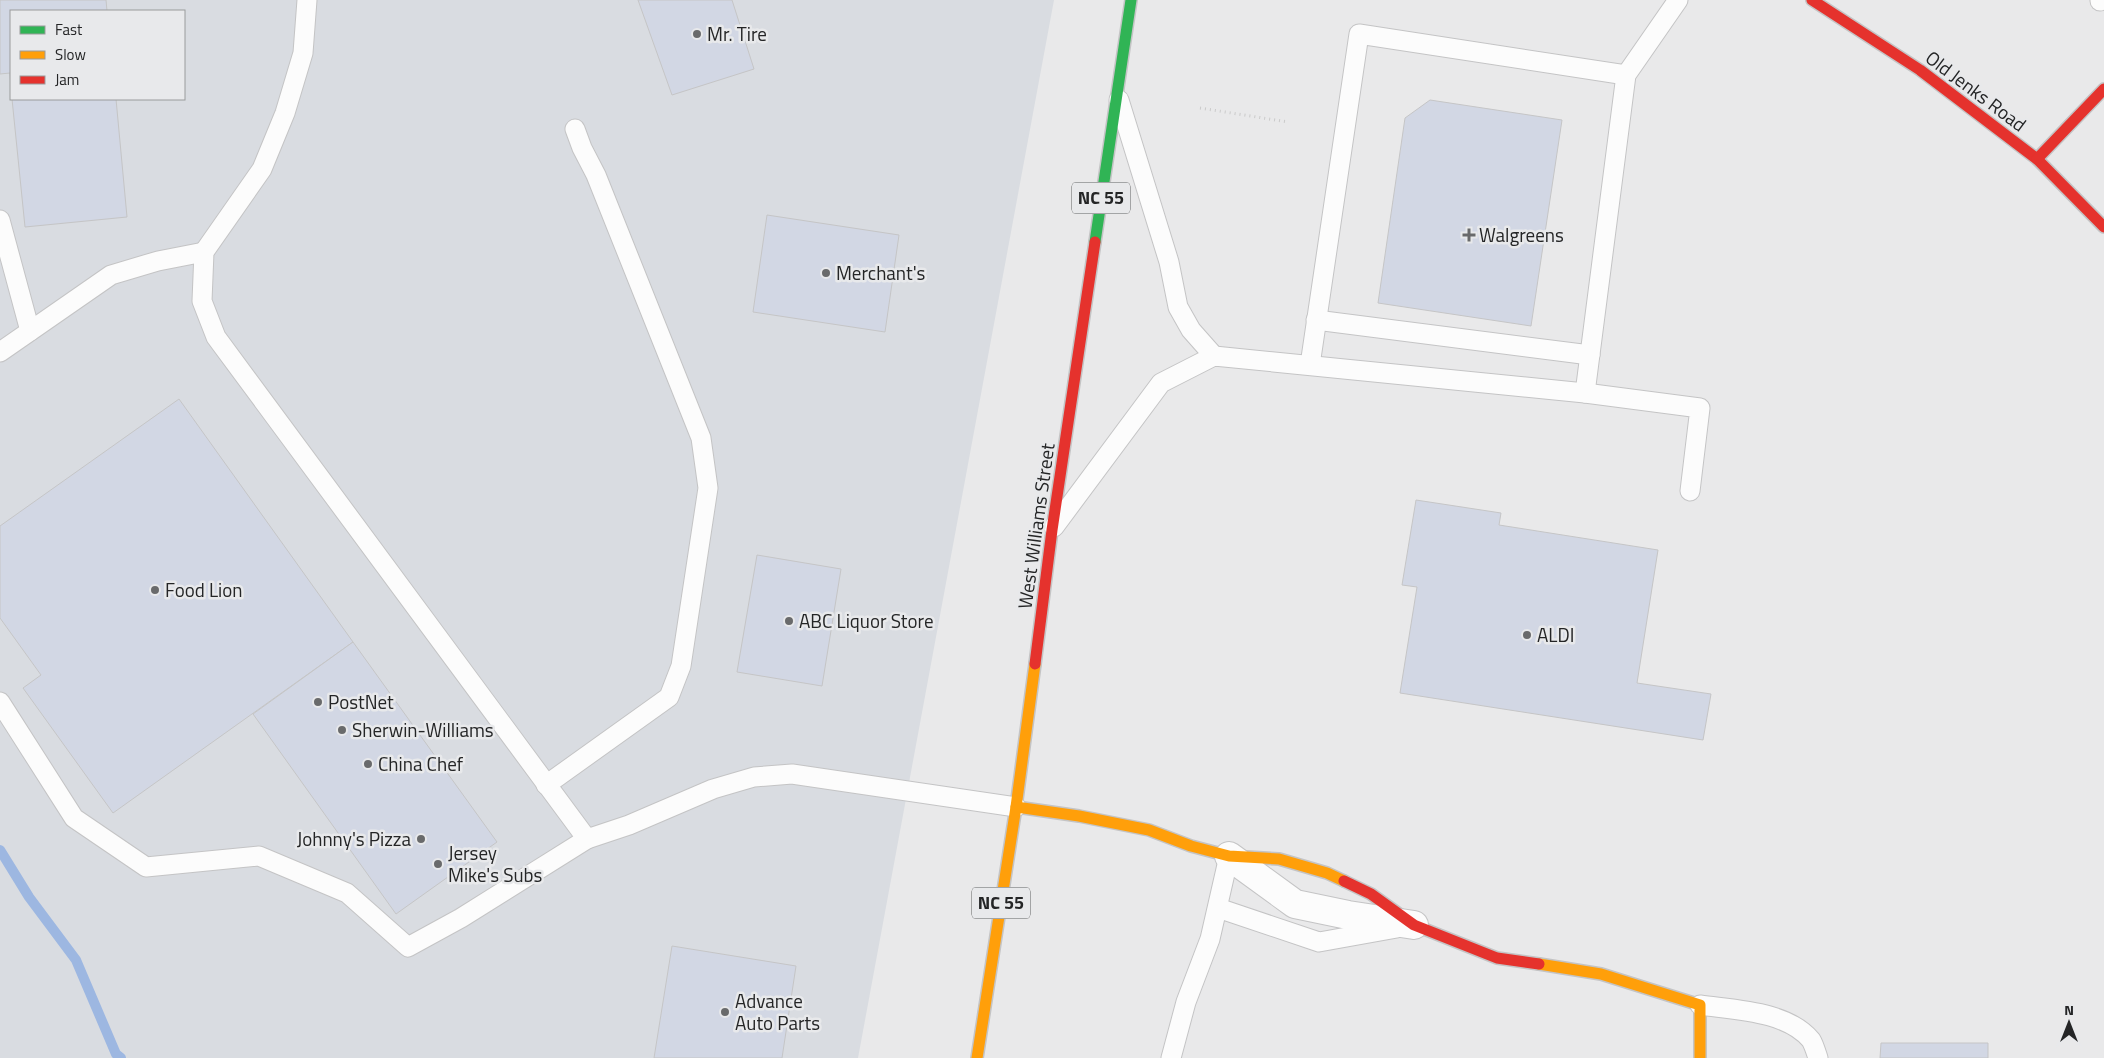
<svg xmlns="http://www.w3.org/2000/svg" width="2104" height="1058" font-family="'Titillium Web',sans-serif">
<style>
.built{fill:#d9dce1;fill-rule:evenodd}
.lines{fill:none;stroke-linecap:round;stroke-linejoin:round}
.stream{stroke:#9db7e1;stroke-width:10}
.building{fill:#d2d7e4;stroke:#c5c5c6}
.lane-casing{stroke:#c4c4c5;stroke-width:21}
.street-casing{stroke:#c4c4c5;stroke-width:30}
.fast-casing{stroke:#c4c4c5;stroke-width:14}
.slow-casing{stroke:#c4c4c5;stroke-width:14}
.jam-casing{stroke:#c4c4c5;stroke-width:14}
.path{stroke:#cacaca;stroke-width:3;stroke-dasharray:1 4;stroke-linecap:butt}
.lane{stroke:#fcfcfc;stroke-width:19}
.street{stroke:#fcfcfc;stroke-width:28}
.fast{stroke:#30b455;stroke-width:11}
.slow{stroke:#ff9f0a;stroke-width:11}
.jam{stroke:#e5322d;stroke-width:11}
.poi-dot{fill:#696a6b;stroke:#e8e9eb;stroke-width:2}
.labels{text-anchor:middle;stroke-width:5;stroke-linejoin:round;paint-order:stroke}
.shield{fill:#e8e9eb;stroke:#5f6061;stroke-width:1}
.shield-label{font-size:18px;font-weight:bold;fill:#242526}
.poi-label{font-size:19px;fill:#242526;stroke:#e8e9eb;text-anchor:start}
.street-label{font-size:19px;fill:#242526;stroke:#e8e9eb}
</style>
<rect width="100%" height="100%" fill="#e9e9ea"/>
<!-- built -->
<path class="built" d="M0 0H1054L858 1058H0ZM11 11H184V99H11Z"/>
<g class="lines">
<!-- stream -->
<path class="stream" d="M0 850 29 897 76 960 116 1054 121 1058"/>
</g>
<!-- building -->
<g class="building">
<path d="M0 0H106L107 11H11V87L10 73 0 74Z"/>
<path d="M638 0H732L754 69 672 95Z"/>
<path d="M12 99H116L127 217 25 227Z"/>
<path d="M1430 100 1562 120 1531 326 1378 303 1405 118Z"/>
<path d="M767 215 899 235 885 332 753 312Z"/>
<path d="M179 399 353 642 113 813 23 688 41 675 0 618V526Z"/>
<path d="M1416 500 1501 513 1499 525 1658 550 1637 683 1711 694 1703 740 1400 693 1417 587 1402 585Z"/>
<path d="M757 555 841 569 822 686 737 672Z"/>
<path d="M353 642 497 842 396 914 253 714Z"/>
<path d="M672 946 796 966 782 1058H654Z"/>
<path d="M1881 1043H1988V1058H1880Z"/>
</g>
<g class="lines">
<defs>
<g id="lane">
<path d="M307 0 303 53 285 113 262 169 204 252 202 301 216 337 587 839 629 825 713 789 754 777 792 774 1016 807"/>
<path d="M2100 0V1"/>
<path d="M1119 100 1169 262 1178 307 1191 330 1214 356"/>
<path d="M0 220 30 331"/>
<path d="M1316 320 1590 355"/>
<path d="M0 352 111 275 158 261 204 252"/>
<path d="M1310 365 1359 34 1626 75"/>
<path d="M1585 393 1626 75 1678 0"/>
<path d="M1054 527 1161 383 1214 356 1585 393 1700 408 1690 491"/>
<path d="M0 702 74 818 146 867 259 856 347 893 408 947 461 918 587 839"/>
<path d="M546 785 669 697 681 666 708 488 701 438 596 175 582 148 575 129"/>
<path d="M1218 908 1319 942 1397 928"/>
<path d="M1700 1005C1735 1010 1787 1011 1811 1040 1814 1045 1816 1052 1818 1058"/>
<path d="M1171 1058 1186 1002 1210 939 1229 856"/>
</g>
<path id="street" d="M1229 856 1295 904 1348 915 1414 925"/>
<path id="fast" d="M1095 242 1131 0"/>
<g id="slow">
<path d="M1016 807 1079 816 1149 830 1191 846 1229 856 1279 859 1327 873 1344 881"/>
<path d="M1539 964 1601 974 1700 1005V1058"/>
<path d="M977 1058 1016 807 1035 664"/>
</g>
<g id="jam">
<path d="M1812 0 1920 70 2037 159 2104 227"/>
<path d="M2037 159 2104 89"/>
<path d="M1035 664 1052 530 1095 242"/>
<path d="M1344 881 1371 894 1414 925 1497 958 1539 964"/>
</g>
</defs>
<!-- lane casing -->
<use href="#lane" class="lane-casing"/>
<!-- street casing -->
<use href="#street" class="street-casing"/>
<!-- fast casing -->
<use href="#fast" class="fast-casing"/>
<!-- slow casing -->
<use href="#slow" class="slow-casing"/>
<!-- jam casing -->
<use href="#jam" class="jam-casing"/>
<!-- path -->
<path class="path" d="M1200 108 1288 122"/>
<!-- lane -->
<use href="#lane" class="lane"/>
<!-- street -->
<use href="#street" class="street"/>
<!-- fast -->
<use href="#fast" class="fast"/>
<!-- slow -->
<use href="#slow" class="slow"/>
<!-- jam -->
<use href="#jam" class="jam"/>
</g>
<!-- markers -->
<g class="poi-dot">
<circle cx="697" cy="34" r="5"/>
<path d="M1466.5 227.5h5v5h5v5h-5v5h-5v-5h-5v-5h5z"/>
<circle cx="826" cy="273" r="5"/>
<circle cx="155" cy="590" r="5"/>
<circle cx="789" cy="621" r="5"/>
<circle cx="1527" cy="635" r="5"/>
<circle cx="318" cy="702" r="5"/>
<circle cx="342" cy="730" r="5"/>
<circle cx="368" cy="764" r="5"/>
<circle cx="421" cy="839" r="5"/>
<circle cx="438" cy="864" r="5"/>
<circle cx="725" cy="1012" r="5"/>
</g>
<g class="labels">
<!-- shield labels -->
<g class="shield">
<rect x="1072" y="182.5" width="58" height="31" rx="4"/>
<rect x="972" y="887.5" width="58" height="31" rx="4"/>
</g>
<g class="shield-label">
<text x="1101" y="204">NC 55</text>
<text x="1001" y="909">NC 55</text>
</g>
<!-- poi labels -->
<g class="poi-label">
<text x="707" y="41">Mr. Tire</text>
<text x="1479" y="242">Walgreens</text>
<text x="836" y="280">Merchant's</text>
<text x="165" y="597">Food Lion</text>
<text x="799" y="628">ABC Liquor Store</text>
<text x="1537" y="642">ALDI</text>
<text x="328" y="709">PostNet</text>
<text x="352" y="737">Sherwin-Williams</text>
<text x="378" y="771">China Chef</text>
<text x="411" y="846" text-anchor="end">Johnny's Pizza</text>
<text x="448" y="860">Jersey<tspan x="448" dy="22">Mike's Subs</tspan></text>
<text x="735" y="1008">Advance<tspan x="735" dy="22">Auto Parts</tspan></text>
</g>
<!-- street labels -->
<g class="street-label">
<text transform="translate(1976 91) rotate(37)" y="7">Old Jenks Road</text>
<text transform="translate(1036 526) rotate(-82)" y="7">West Williams Street</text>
</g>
</g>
<!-- legend -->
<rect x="10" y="10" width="175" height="90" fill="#e8e9eb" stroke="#9a9b9c"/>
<rect x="20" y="26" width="25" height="8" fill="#30b455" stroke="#9a9b9c"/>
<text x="55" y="35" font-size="15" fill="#242526">Fast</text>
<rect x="20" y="51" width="25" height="8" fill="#ff9f0a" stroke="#9a9b9c"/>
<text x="55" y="60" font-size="15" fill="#242526">Slow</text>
<rect x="20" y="76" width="25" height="8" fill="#e5322d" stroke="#9a9b9c"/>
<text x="55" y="85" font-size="15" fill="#242526">Jam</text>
<!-- north arrow -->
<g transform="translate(2069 1023)" stroke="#e8e9eb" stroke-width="4" paint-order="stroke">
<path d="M0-4L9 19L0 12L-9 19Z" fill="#242526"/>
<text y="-8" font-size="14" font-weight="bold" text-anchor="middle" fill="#242526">N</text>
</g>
</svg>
